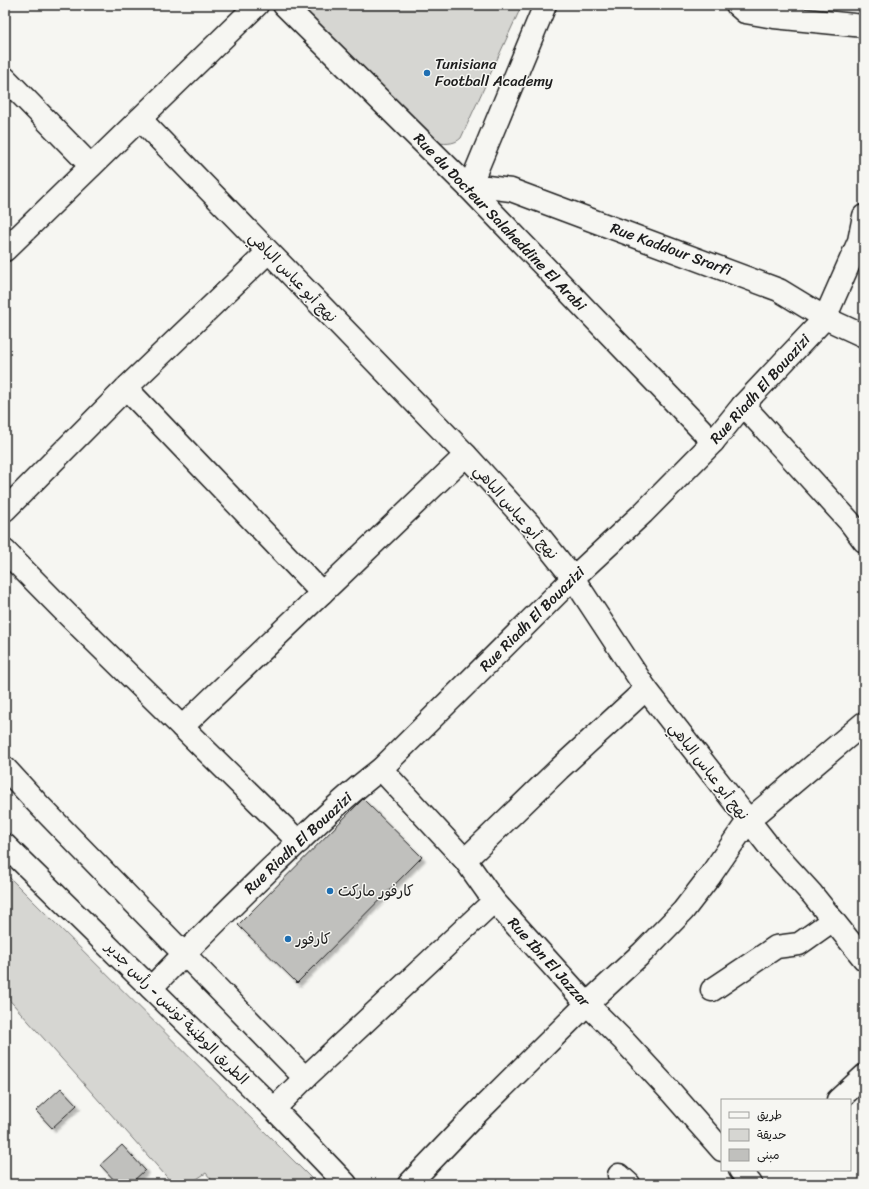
<svg xmlns="http://www.w3.org/2000/svg" width="869" height="1189" font-family="Sriracha,'Playpen Sans Arabic',sans-serif">
<style>
.green{fill:#d6d6d2;stroke:#797977}
.building{fill:#c0c0bd;stroke:#1c1c1c;filter:url(#shadow)}
.lines{fill:none;stroke-linecap:round;stroke-linejoin:round}
.minor-casing{stroke:#1c1c1c;stroke-width:25}
.major-casing{stroke:#1c1c1c;stroke-width:25}
.minor{stroke:#f6f6f2;stroke-width:22}
.major{stroke:#f6f6f2;stroke-width:22}
.poi-dot{fill:#1f6fb2;stroke:#f6f6f2;stroke-width:1.5}
.labels{text-anchor:middle;stroke-width:3;stroke-linejoin:round;paint-order:stroke}
.poi-label{font-size:15px;fill:#1c1c1c;stroke:#f6f6f2;text-anchor:start}
.street-label{font-size:15px;fill:#1c1c1c;stroke:#f6f6f2}
</style>
<defs>
<filter id="shadow"><feDropShadow dx="3.5" dy="3.5" stdDeviation="1" flood-color="#0004"/></filter>
</defs>
<rect width="100%" height="100%" fill="#f6f6f2"/>
<filter id="ink" filterUnits="userSpaceOnUse"><feTurbulence type="fractalNoise" baseFrequency=".025" numOctaves="2"/><feDisplacementMap in="SourceGraphic" scale="8" xChannelSelector="R" yChannelSelector="G"/><feConvolveMatrix kernelMatrix="1 2 1 2 8 2 1 2 1" color-interpolation-filters="sRGB"/></filter>
<g filter="url(#ink)">
<!-- green -->
<g class="green">
<path d="M301 5H522L461 138C454 145 443 144 433 142L302 8Z"/>
<path d="M5 873 317 1184H215L206 1173 189 1184H173L5 995Z"/>
</g>
<!-- building -->
<g class="building">
<path d="M363 799 422 857 297 983 238 925Z"/>
<path d="M61 1088 77 1105 52 1128 36 1111Z"/>
<path d="M122 1145 145 1170 130 1184H118L100 1165Z"/>
</g>
<g class="lines">
<defs>
<g id="minor">
<path d="M284 5 469 188 713 442"/>
<path d="M545 5 469 188 487 187 511 190 779 290 825 318 864 336"/>
<path d="M737 5 745 12 774 17 864 26"/>
<path d="M5 78 91 166"/>
<path d="M140 119 466 455 533 528 573 578 646 689 771 849 812 894 864 959"/>
<path d="M5 250 257 5"/>
<path d="M126 388 322 593"/>
<path d="M743 405 849 521 864 541"/>
<path d="M5 510 126 388 268 252"/>
<path d="M5 551 67 614 299 842"/>
<path d="M182 727 466 455"/>
<path d="M5 768 39 805 305 1078"/>
<path d="M381 769 465 860 494 901 587 1004 624 1041 671 1092 722 1150"/>
<path d="M465 860 559 769 646 689"/>
<path d="M151 988C190 947 231 907 271 868 307 834 342 798 381 769L573 578 643 513 713 442 743 405 825 318 859 241 864 216"/>
<path d="M712 990 776 947 799 944 833 920"/>
<path d="M838 1100 864 1076"/>
<path d="M274 1109 305 1078 494 901"/>
<path d="M740 1170 751 1184"/>
<path d="M619 1175 629 1184"/>
<path d="M409 1184 475 1115 587 1004 643 952 683 911 710 876 748 821 864 723"/>
</g>
<path id="major" d="M5 845 274 1109 346 1184"/>
</defs>
<!-- minor casing -->
<use href="#minor" class="minor-casing"/>
<!-- major casing -->
<use href="#major" class="major-casing"/>
<!-- minor -->
<use href="#minor" class="minor"/>
<!-- major -->
<use href="#major" class="major"/>
</g>
</g>
<!-- markers -->
<g class="poi-dot">
<circle cx="427" cy="73" r="4"/>
<circle cx="330" cy="891" r="4"/>
<circle cx="288" cy="939" r="4"/>
</g>
<g class="labels">
<!-- poi labels -->
<g class="poi-label">
<text x="435" y="69">Tunisiana<tspan x="435" dy="17">Football Academy</tspan></text>
<text x="338" y="896">كارفور ماركت</text>
<text x="296" y="944">كارفور</text>
</g>
<!-- street labels -->
<g class="street-label">
<text transform="translate(500 222) rotate(46)" y="5">Rue du Docteur Salaheddine El Arabi</text>
<text transform="translate(671 249) rotate(20)" y="5">Rue Kaddour Srarfi</text>
<text transform="translate(293 277) rotate(46)" y="5">نهج أبو عباس الباهي</text>
<text transform="translate(760 389) rotate(-48)" y="5">Rue Riadh El Bouazizi</text>
<text transform="translate(516 512) rotate(49)" y="5">نهج أبو عباس الباهي</text>
<text transform="translate(532 619) rotate(-45)" y="5">Rue Riadh El Bouazizi</text>
<text transform="translate(709 771) rotate(52)" y="5">نهج أبو عباس الباهي</text>
<text transform="translate(298 843) rotate(-43)" y="5">Rue Riadh El Bouazizi</text>
<text transform="translate(549 962) rotate(48)" y="5">Rue Ibn El Jazzar</text>
<text transform="translate(177 1013) rotate(45)" y="5">الطريق الوطنية تونس - رأس جدير</text>
</g>
</g>
<!-- margin -->
<rect width="869" height="1189" fill="none" stroke="#f6f6f2" stroke-width="20"/>
<rect x="10" y="10" width="849" height="1169" fill="none" stroke="#1c1c1c" stroke-width="1.5" filter="url(#ink)"/>
<!-- legend -->
<rect x="721" y="1099" width="130" height="72" fill="#f6f6f2" stroke="#9f9f9c"/>
<rect x="729" y="1112" width="20" height="6" fill="#f6f6f2" stroke="#9f9f9c"/>
<text x="757" y="1119" font-size="12" fill="#1c1c1c">طريق</text>
<rect x="729" y="1129" width="20" height="12" fill="#d6d6d2" stroke="#9f9f9c"/>
<text x="757" y="1139" font-size="12" fill="#1c1c1c">حديقة</text>
<rect x="729" y="1149" width="20" height="12" fill="#c0c0bd" stroke="#9f9f9c"/>
<text x="757" y="1159" font-size="12" fill="#1c1c1c">مبنى</text>
</svg>
